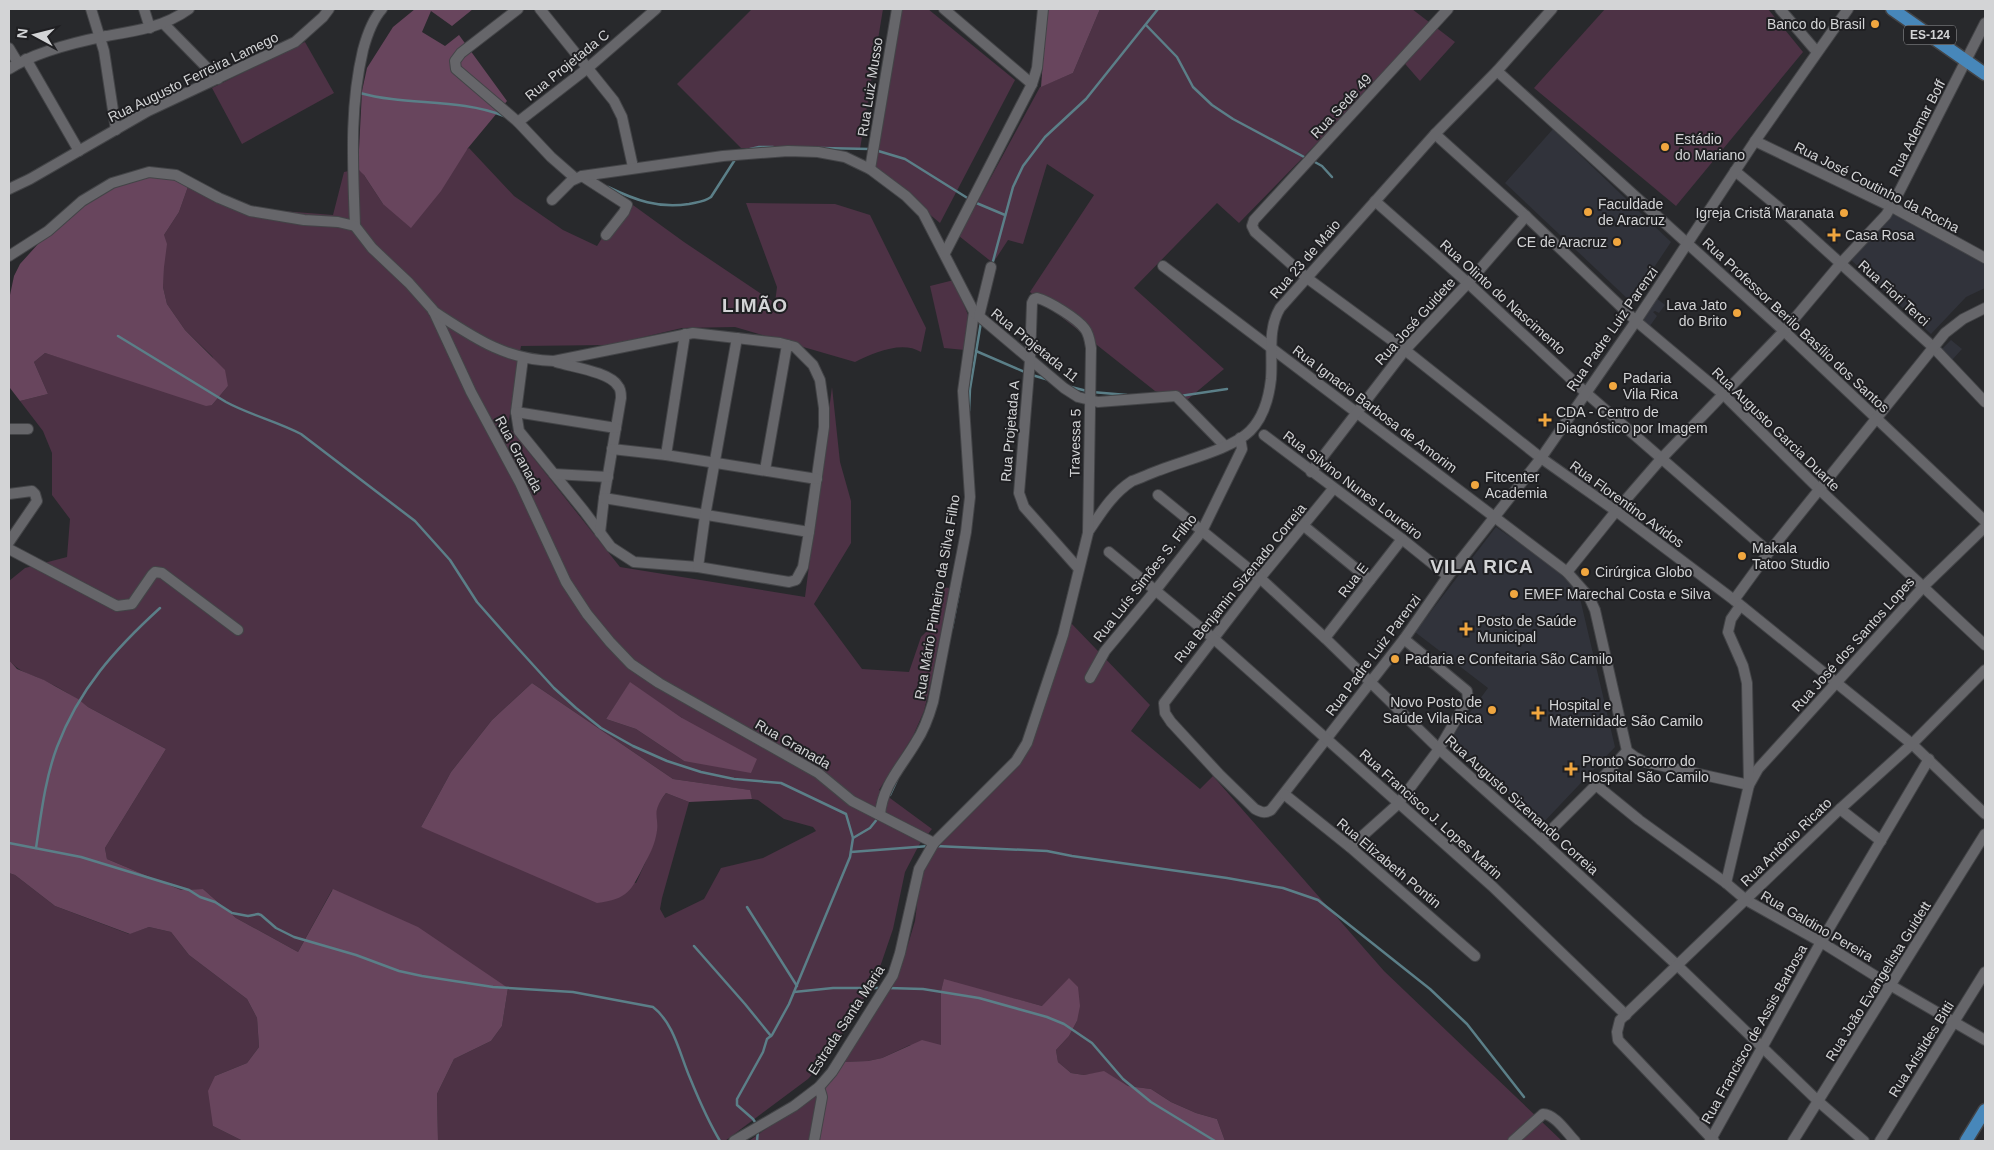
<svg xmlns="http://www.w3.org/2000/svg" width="1994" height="1150" font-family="Arial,sans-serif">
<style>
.built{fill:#31333b}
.green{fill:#4d3245;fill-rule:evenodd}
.forest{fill:#68455d}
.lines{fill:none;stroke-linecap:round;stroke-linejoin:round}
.stream{stroke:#5b7f88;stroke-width:2.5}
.minor-casing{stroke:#434447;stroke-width:12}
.major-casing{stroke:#434447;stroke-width:15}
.minor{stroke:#66666a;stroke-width:10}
.major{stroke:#4787ba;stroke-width:12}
.poi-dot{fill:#f0a63f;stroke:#1f1f22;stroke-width:2}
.labels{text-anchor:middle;stroke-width:4;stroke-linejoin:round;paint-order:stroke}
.shield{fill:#1f1f22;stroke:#9d9ea0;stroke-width:1}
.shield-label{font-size:12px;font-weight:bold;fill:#d3d4d6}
.poi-label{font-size:14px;fill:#d3d4d6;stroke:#1f1f22;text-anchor:start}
.street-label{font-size:14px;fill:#d3d4d6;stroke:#1f1f22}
.district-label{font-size:19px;font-weight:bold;letter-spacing:1px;fill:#d3d4d6;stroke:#1f1f22}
</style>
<rect width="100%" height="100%" fill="#28292c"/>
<!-- built -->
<g class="built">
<path d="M1553 129 1671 242 1631 302 1505 183Z"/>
<path d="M1891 212 1985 262V288L1966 297 1931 334 1850 259Z"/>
<path d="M1655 297 1665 305 1659 313 1655 311 1653 312 1657 316 1647 330 1639 321Z"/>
<path d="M1951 340 1962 349 1952 360 1941 350Z"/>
<path d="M1496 527 1557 569 1579 594 1615 747 1541 825 1451 738 1488 688 1415 632Z"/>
</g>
<!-- green -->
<g class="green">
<path d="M752 9H883L860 149 741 148 677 84Z"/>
<path d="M897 9H928L1015 80 940 223 873 167Z"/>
<path d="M1100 9H1412L1455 42 1420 81 1400 58 1239 223 1217 203 1134 288 1224 369 1188 399 1155 391 1030 292 1094 195 1047 164 1023 244 1008 240 993 263 959 236 1040 87 1073 73Z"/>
<path d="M1605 9H1768L1803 52 1676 206 1534 88Z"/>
<path d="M305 42 334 93 242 144 212 88Z"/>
<path d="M469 148 514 196 563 230 597 246 626 200 684 242 775 303 777 287 746 203 835 204 870 215 926 328 921 352C902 340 873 353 855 362L735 327 682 328 609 345 521 346 508 426 620 567 805 597 832 387 840 462 851 501V543L814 604 862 669 909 672 921 637 929 629 935 587 953 588 924 711 913 736 879 790 932 829 919 845 905 872 893 929 880 967 866 995 828 1057 808 1079 725 1141H438L437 1094 454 1059 491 1041 502 1026 508 988 332 890 298 952 236 918 203 889 181 890 107 859 105 848 166 749 88 707C75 697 60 688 45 681 30 673 21 674 9 660V581L25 568 67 557 70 519 52 495V453L43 431 20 401 48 394 34 362 45 353 212 405 228 386 212 356 185 330 167 304 163 287 164 235 179 212 190 181 244 208 333 215 344 172 358 169 362 172 383 204ZM532 683 673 779 749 790 752 799 758 800 784 819 813 827 816 831 763 858 721 868 704 899 665 918 660 909 662 898 689 802 666 793 657 805 651 850 636 883 421 827 451 772 492 720ZM630 683 682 718 684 761 636 729 606 719Z"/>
<path d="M954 280 968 315 965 350 944 348 930 286Z"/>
<path d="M1069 621 1150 705 1131 731 1200 789 1213 776 1384 971 1562 1141H1225L1217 1119 1196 1113 1171 1102 1151 1089 1128 1086 1104 1072 1084 1075 1071 1073 1058 1062 1056 1050 1069 1036 1077 1021 1042 1006 944 980 941 991V1045H910L882 1058 868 1061 841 1062 895 980 901 968 915 921 919 888 926 861 943 837 1003 782 1017 765Z"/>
<path d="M9 873 15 875 55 906 129 934 149 927 171 932 189 955 247 999 257 1018 259 1047 247 1063 215 1076 213 1126 243 1141H9Z"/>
<path d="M819 1091 817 1141H749Z"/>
</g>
<!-- forest -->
<g class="forest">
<path d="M415 9H473L452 26 431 11 422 32 445 46 459 35 507 101 468 148 441 191 411 228 383 204 364 175 358 169 362 91 367 68 393 27Z"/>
<path d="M1047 9H1100L1073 73 1041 87Z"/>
<path d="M139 170 180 177 190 181 179 212 164 235 167 244 164 267 163 287 167 304 185 330 225 370 228 386 212 405 206 406 45 353 34 362 48 394 20 401 10 388 9 376 10 295 14 276 20 264 48 233 111 182Z"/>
<path d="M9 660 17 669 44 680 78 699 88 707 166 749 105 848 107 859 181 890 203 889 236 918 298 952 333 889 418 927 508 988 502 1026 491 1041 454 1059 437 1094 438 1141H243L213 1126 208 1091 215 1076 247 1063 259 1047 257 1018 247 999 189 955 171 932 149 927 130 934 55 906 15 875 9 873Z"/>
<path d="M630 682 682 718 757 759 751 773 684 761 636 729 606 719Z"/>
<path d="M532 683 673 779 750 790 752 799 689 802 666 793C649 815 661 816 656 836 654 846 649 856 644 865 631 891 628 899 597 903L421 827 451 772 492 720Z"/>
<path d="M1069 978 1078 987 1080 1006 1077 1021 1069 1036 1056 1050 1058 1062 1071 1073 1084 1075 1104 1071 1128 1086 1151 1089 1171 1102 1196 1113 1217 1119 1225 1141H817L819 1091 841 1062 868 1061 882 1058 922 1040 941 1045V991L944 979 1042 1006Z"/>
</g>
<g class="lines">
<!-- stream -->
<g class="stream">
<path d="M1146 25 1177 57 1193 87 1212 105 1233 119 1306 158"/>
<path d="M360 93C406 106 459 98 504 116"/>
<path d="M821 148 870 149"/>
<path d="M746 150 759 147H773"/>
<path d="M875 150 905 159 969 199"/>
<path d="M1313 161 1322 166 1332 177"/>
<path d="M608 187C635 200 659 209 689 204 697 202 704 202 711 197L736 158"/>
<path d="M974 202 1005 215"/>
<path d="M992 265 1013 187 1023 166 1045 137 1086 99 1158 9"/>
<path d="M118 336 226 402C250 415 276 421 301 434L415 521 450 560 477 602 515 645 554 688 576 708 601 728 633 746 667 761 701 772 734 779 781 783 846 814 853 838 850 857 789 1004 772 1035 767 1039 763 1052 737 1099V1105L753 1119 757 1125"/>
<path d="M976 351 1027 373"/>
<path d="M1032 375 1049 380"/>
<path d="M1071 387 1087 391"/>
<path d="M1092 392 1127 395"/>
<path d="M1180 396 1227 389"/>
<path d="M969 411 970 389 981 322"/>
<path d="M952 628 960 587"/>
<path d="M890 795 897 780"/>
<path d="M853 838 870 828 878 818"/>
<path d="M9 843 81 857 189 890 200 897 215 902 232 913 248 916 258 914 261 915 276 928 294 937 356 955 399 971 422 976 493 987 573 992 653 1007C674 1023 680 1055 690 1078 699 1100 708 1121 720 1141"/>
<path d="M935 846 1047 851 1072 856 1227 878 1283 888 1318 900 1430 989 1467 1024 1524 1097"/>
<path d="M36 848C41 815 45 779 57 747 79 689 115 649 160 608"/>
<path d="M851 852 929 846"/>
<path d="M747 907 797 986"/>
<path d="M694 946 745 1004 771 1036"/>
<path d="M888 988 923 989 979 998 1047 1017 1064 1024 1092 1043 1123 1079 1151 1102 1215 1141"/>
<path d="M794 992 833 988H880"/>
<path d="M757 1141 758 1130"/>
</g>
<defs>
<g id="minor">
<path d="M91 9 104 51 116 130"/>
<path d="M144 9 150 28"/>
<path d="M518 9 461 53 455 61 456 69 518 122 551 157 575 178"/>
<path d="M540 9 614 101 622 117 633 167"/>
<path d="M944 9 1032 84"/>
<path d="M1448 9 1254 220 1252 226 1255 232 1307 278 1405 350 1541 458 1616 511 1734 600 1912 744 1985 814"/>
<path d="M1780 9 1817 52"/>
<path d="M164 24 218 79"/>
<path d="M9 48 18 63"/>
<path d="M26 59 79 151"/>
<path d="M9 69C35 52 76 42 106 36 136 31 164 27 189 9"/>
<path d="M1497 71 1784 331 1985 521"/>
<path d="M518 122 589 67 656 9"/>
<path d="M1435 134 1526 216 1636 321 1724 395 1820 490 1985 645"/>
<path d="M1755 141 1892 207 1985 258"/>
<path d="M870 169 897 9"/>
<path d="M1735 171 1776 205 1933 347 1985 402"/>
<path d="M582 176 627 205 624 212 606 235"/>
<path d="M9 189 30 179 148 111 295 42 323 17 329 9"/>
<path d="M552 200 571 181 582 176 723 156 788 151 818 152 845 157 870 169 906 196 923 213 974 312 963 391 970 497 966 532 933 702C929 716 924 730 916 742 902 766 882 786 880 815"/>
<path d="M1375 201 1468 283 1585 392 1769 552"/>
<path d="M355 226C353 166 349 109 363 50 367 35 372 20 382 9"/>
<path d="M945 253 1032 84 1037 68 1043 9"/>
<path d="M9 256 48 231 82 201 112 183 149 172 176 175 219 198 250 211 304 220 338 222 355 226 372 248 409 283 433 310 471 392 520 483 566 582 587 614 610 642 631 664 659 683 818 773 852 801 934 843"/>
<path d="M1163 266 1567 572 1589 597 1595 610 1627 751 1635 757 1645 762 1749 785 1758 769 1924 586 1985 527"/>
<path d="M433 311C473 337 505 360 554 361L693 333 780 343 795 347 813 365 820 380 824 408V427L809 532 803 567 796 580 789 582 698 567 634 562 611 547 584 511 519 431 516 412 523 358"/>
<path d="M974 312 1064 388 1078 397 1098 402 1176 396 1225 446"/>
<path d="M979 316 991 267"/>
<path d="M556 362C572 367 610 372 618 386 621 389 621 394 621 398L604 498 600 533"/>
<path d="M516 412 616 428"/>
<path d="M9 429H28"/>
<path d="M1264 435 1402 539 1448 576"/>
<path d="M612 449 666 455 817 479"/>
<path d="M666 455 685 334"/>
<path d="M765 470 787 345"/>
<path d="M1311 472 1405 350 1468 283 1526 216"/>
<path d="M554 474 608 477"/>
<path d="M1333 489 1260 578 1164 703 1165 713 1171 722 1219 774 1255 809C1261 812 1265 814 1271 810L1404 639 1448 576 1541 458 1636 321 1755 141 1848 9"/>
<path d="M9 494 32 491 35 494 37 501 9 542"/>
<path d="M1158 495 1260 578 1325 638 1439 749 1541 840 1677 965 1819 1102 1864 1141"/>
<path d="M604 498 809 532"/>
<path d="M1304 526 1370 580"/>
<path d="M1088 532C1101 513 1112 494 1132 481 1141 478 1151 473 1160 470 1185 460 1232 449 1250 431 1264 417 1269 397 1271 379 1273 354 1267 330 1280 308L1435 134 1497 71 1552 9"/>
<path d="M9 549 117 606 132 604 152 575 155 572 162 573 238 630"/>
<path d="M1109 552 1213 638 1492 886 1626 1015"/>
<path d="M698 567 705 516 737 338"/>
<path d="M1567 572 1616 511 1661 459 1784 331 1841 263 1886 215 1896 198 1985 23"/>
<path d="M1734 600 1769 552 1945 333 1963 319 1985 308"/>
<path d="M1325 638 1402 539"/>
<path d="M1090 678 1105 651 1155 591 1202 531 1242 449 1240 438"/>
<path d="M1596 785 1639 820 1726 883 1746 900 1821 942 1890 985 1985 1040"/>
<path d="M1284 794 1350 847 1475 956"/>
<path d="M1840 809 1881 841"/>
<path d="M1541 840 1596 785 1627 751"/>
<path d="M1350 847 1398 804 1439 749 1468 699 1467 691 1404 639"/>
<path d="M1726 883 1749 785 1747 683 1743 666 1728 632 1731 619 1740 606"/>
<path d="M734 1141 794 1106 819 1087 832 1072 893 975 900 953 919 869 934 843 1016 761 1027 743 1063 635 1088 533 1091 348C1090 342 1089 334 1085 329 1078 319 1049 301 1037 298L1034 299 1032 303 1030 360 1019 493 1024 507 1079 569"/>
<path d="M814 1141 822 1097 819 1087"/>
<path d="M1513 1141 1543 1114C1555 1114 1567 1133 1575 1141"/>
<path d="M1710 1141 1821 942 1929 759"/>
<path d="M1714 1141 1618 1040 1617 1032 1620 1020 1840 809 1912 744 1985 670"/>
<path d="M1793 1141 1985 834"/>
<path d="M1880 1141 1985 972"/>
</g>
<g id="major">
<path d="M1892 9 1985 74"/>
<path d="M1966 1141 1985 1110"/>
</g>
</defs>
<!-- minor casing -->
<use href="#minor" class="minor-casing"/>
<!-- major casing -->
<use href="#major" class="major-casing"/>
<!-- minor -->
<use href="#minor" class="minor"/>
<!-- major -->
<use href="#major" class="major"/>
</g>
<!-- markers -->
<g class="poi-dot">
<circle cx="1875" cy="24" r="5"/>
<circle cx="1665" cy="147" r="5"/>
<circle cx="1588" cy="212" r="5"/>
<circle cx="1844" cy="213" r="5"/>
<path d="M1831.5 227.5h5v5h5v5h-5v5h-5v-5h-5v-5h5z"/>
<circle cx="1617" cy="242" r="5"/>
<circle cx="1737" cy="313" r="5"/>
<circle cx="1613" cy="386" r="5"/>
<path d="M1542.5 412.5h5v5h5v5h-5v5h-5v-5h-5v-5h5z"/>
<circle cx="1475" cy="485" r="5"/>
<circle cx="1742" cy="556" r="5"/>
<circle cx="1585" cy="572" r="5"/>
<circle cx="1514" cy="594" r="5"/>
<path d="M1463.5 621.5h5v5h5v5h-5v5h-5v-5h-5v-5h5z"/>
<circle cx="1395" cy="659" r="5"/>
<circle cx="1492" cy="710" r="5"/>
<path d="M1535.5 705.5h5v5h5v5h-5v5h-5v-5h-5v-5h5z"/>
<path d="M1568.5 761.5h5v5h5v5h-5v5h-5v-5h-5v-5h5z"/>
</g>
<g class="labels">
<!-- shield labels -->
<rect class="shield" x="1904" y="25.5" width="52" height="19" rx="4"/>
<g class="shield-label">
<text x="1930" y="39">ES-124</text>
</g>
<!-- poi labels -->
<g class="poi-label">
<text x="1865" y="29" text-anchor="end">Banco do Brasil</text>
<text x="1675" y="144">Estádio<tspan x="1675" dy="16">do Mariano</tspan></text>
<text x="1598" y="209">Faculdade<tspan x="1598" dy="16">de Aracruz</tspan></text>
<text x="1834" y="218" text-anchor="end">Igreja Cristã Maranata</text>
<text x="1845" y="240">Casa Rosa</text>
<text x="1607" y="247" text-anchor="end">CE de Aracruz</text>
<text x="1727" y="310" text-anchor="end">Lava Jato<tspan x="1727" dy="16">do Brito</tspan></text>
<text x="1623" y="383">Padaria<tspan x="1623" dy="16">Vila Rica</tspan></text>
<text x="1556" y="417">CDA - Centro de<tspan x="1556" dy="16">Diagnóstico por Imagem</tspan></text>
<text x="1485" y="482">Fitcenter<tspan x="1485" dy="16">Academia</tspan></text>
<text x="1752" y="553">Makala<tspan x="1752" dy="16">Tatoo Studio</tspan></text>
<text x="1595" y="577">Cirúrgica Globo</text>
<text x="1524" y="599">EMEF Marechal Costa e Silva</text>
<text x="1477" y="626">Posto de Saúde<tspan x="1477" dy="16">Municipal</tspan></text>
<text x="1405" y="664">Padaria e Confeitaria São Camilo</text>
<text x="1482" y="707" text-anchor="end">Novo Posto de<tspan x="1482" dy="16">Saúde Vila Rica</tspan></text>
<text x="1549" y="710">Hospital e<tspan x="1549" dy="16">Maternidade São Camilo</tspan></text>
<text x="1582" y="766">Pronto Socorro do<tspan x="1582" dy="16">Hospital São Camilo</tspan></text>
</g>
<!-- street labels -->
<g class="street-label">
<text transform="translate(567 65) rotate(-39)" y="5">Rua Projetada C</text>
<text transform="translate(193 77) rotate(-26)" y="5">Rua Augusto Ferreira Lamego</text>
<text transform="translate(870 87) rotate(-81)" y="5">Rua Luiz Musso</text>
<text transform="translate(1341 106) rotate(-47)" y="5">Rua Sede 49</text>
<text transform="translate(1917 128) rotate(-63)" y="5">Rua Ademar Boff</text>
<text transform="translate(1877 187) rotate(27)" y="5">Rua José Coutinho da Rocha</text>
<text transform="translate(1305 259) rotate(-49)" y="5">Rua 23 de Maio</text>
<text transform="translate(1894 293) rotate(42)" y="5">Rua Fiori Terci</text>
<text transform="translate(1503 297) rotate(42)" y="5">Rua Olinto do Nascimento</text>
<text transform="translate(1415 321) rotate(-48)" y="5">Rua José Guidete</text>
<text transform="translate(1796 325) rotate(43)" y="5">Rua Professor Berilo Basílio dos Santos</text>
<text transform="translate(1612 329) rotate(-55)" y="5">Rua Padre Luiz Parenzi</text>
<text transform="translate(1035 345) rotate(39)" y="5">Rua Projetada 11</text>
<text transform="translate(1375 409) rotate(37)" y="5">Rua Ignacio Barbosa de Amorim</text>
<text transform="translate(1776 429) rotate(44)" y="5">Rua Augusto Garcia Duarte</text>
<text transform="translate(1010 431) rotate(-85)" y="5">Rua Projetada A</text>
<text transform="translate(1075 443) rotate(-89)" y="5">Travessa 5</text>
<text transform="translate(519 454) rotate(62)" y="5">Rua Granada</text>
<text transform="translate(1353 485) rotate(37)" y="5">Rua Silvino Nunes Loureiro</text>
<text transform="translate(1627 504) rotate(36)" y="5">Rua Florentino Avidos</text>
<text transform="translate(1145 578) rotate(-52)" y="5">Rua Luís Simões S. Filho</text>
<text transform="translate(1353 580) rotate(-52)" y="5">Rua E</text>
<text transform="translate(1240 583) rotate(-51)" y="5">Rua Benjamin Sizenado Correia</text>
<text transform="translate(937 597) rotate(-80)" y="5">Rua Mário Pinheiro da Silva Filho</text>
<text transform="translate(1853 644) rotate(-48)" y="5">Rua José dos Santos Lopes</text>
<text transform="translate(1373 655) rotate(-53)" y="5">Rua Padre Luiz Parenzi</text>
<text transform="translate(793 744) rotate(30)" y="5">Rua Granada</text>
<text transform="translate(1522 805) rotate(42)" y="5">Rua Augusto Sizenando Correia</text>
<text transform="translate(1431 814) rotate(42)" y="5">Rua Francisco J. Lopes Marin</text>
<text transform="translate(1786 842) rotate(-44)" y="5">Rua Antônio Ricato</text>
<text transform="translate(1389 863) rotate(40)" y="5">Rua Elizabeth Pontin</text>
<text transform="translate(1817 926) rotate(30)" y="5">Rua Galdino Pereira</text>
<text transform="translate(1878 981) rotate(-58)" y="5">Rua João Evangelista Guidett</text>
<text transform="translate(846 1020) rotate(-57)" y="5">Estrada Santa Maria</text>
<text transform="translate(1754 1034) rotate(-61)" y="5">Rua Francisco de Assis Barbosa</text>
<text transform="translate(1921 1049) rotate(-58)" y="5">Rua Aristides Bitti</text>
</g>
<!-- district labels -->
<g class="district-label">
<text x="755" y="312">LIMÃO</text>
<text x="1482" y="573">VILA RICA</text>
</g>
</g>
<!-- border -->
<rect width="1994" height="1150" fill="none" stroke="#d3d4d6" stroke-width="20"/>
<!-- north arrow -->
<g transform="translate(35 35) rotate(277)" stroke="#1f1f22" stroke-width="4" paint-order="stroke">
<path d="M0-4L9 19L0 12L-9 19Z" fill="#d3d4d6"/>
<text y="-8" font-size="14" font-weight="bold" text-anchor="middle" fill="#d3d4d6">N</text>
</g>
</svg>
